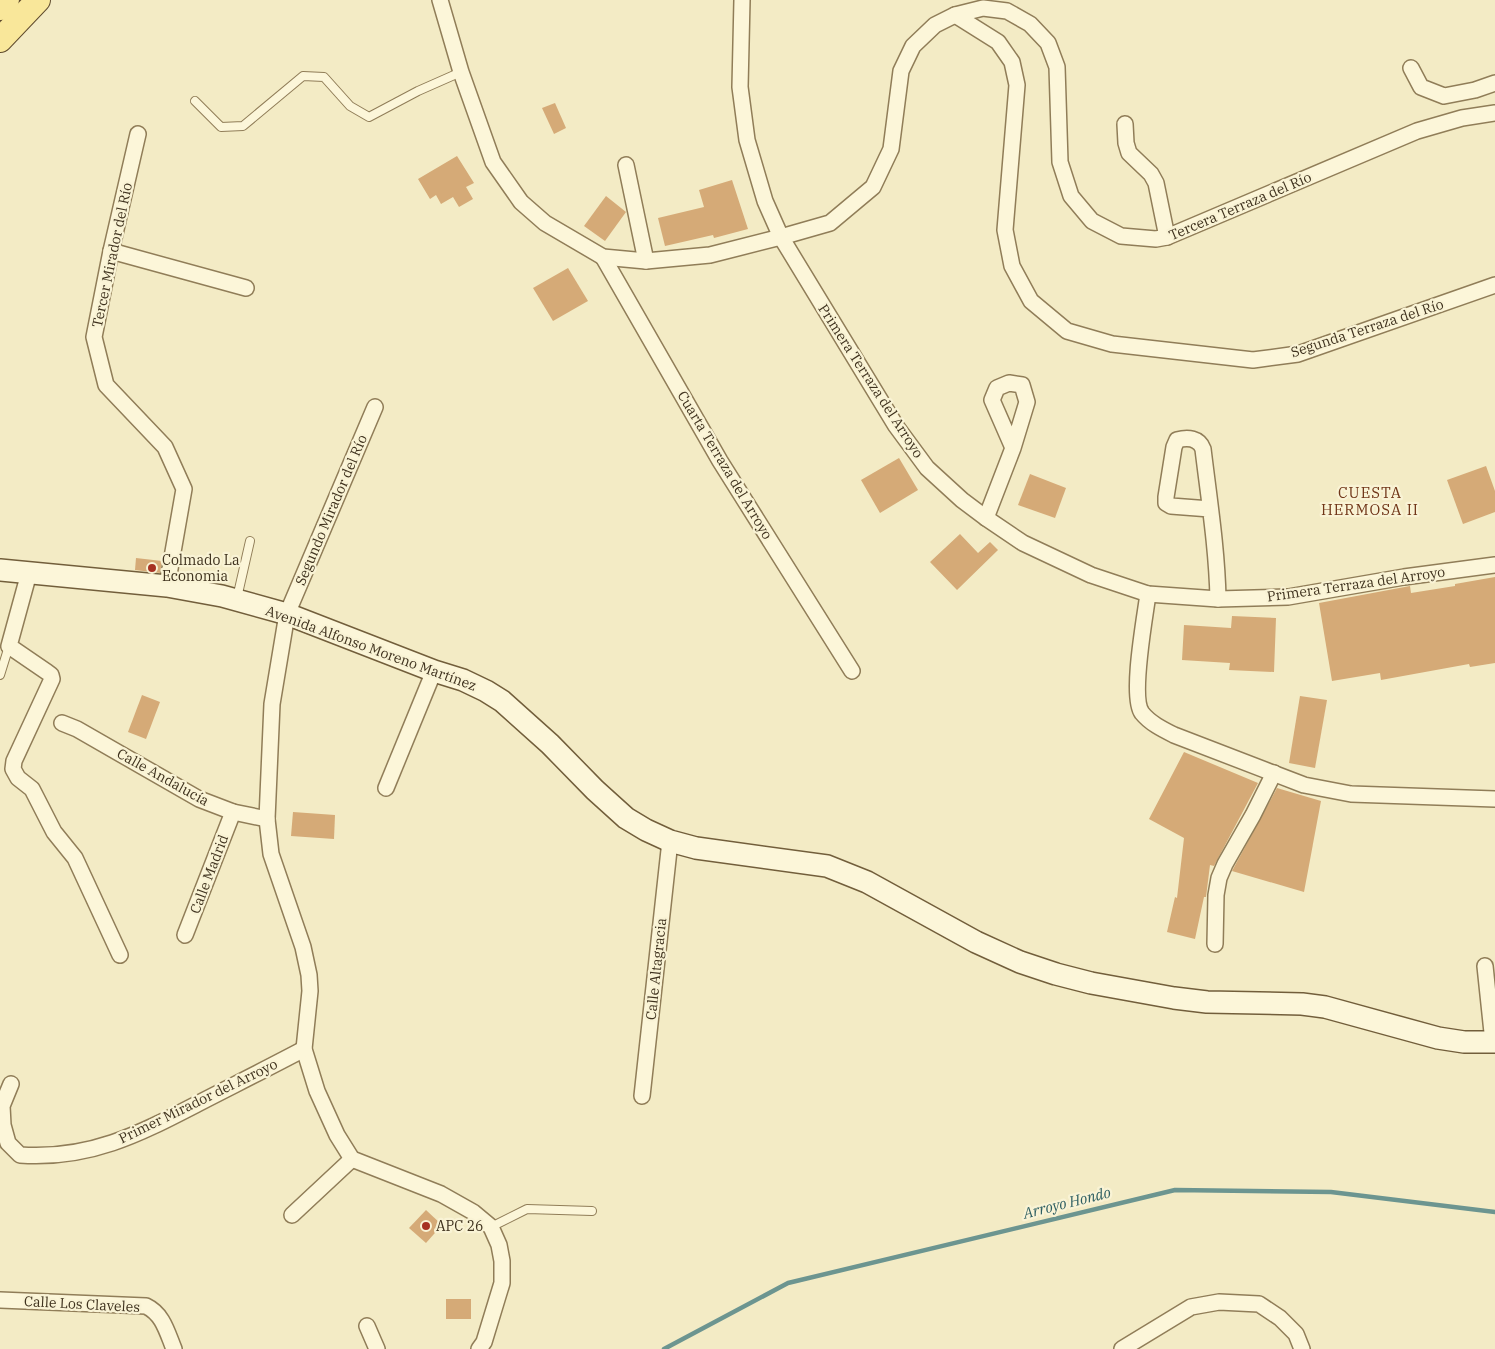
<svg xmlns="http://www.w3.org/2000/svg" width="1495" height="1349" font-family="'IBM Plex Serif',serif">
<style>
.lines{fill:none;stroke-linecap:round;stroke-linejoin:round}
.stream{stroke:#6c9590;stroke-width:4.5}
.building{fill:#d5aa77}
.service-casing{stroke:#907d58;stroke-width:10}
.minor-casing{stroke:#907d58;stroke-width:18}
.secondary-casing{stroke:#725e3b;stroke-width:24}
.primary-casing{stroke:#5e4a2d;stroke-width:26}
.service{stroke:#fcf6d9;stroke-width:8}
.minor{stroke:#fcf6d9;stroke-width:15}
.secondary{stroke:#fcf6d9;stroke-width:21}
.primary{stroke:#f9e79a;stroke-width:24}
.poi-dot{fill:#a63122;stroke:#f9f3d5;stroke-width:2}
.labels{text-anchor:middle;stroke-width:4.5;stroke-linejoin:round;paint-order:stroke}
.street-label{font-size:14px;fill:#3f321e;stroke:#f9f3d5}
.poi-label{font-size:14px;fill:#3f321e;stroke:#f9f3d5;text-anchor:start}
.neighbourhood-label{font-size:15px;letter-spacing:1px;fill:#703618;stroke:#f9f3d5}
.water-label{font-size:15px;font-style:italic;fill:#2c5d60;stroke:#f9f3d5}
</style>
<rect width="100%" height="100%" fill="#f3ebc5"/>
<g class="lines">
<!-- stream -->
<path class="stream" d="M664 1349 788 1283 1175 1190 1331 1192 1495 1212"/>
</g>
<!-- building -->
<g class="building">
<path d="M555 103 566 128 554 134 542 108Z"/>
<path d="M457 156 474 183 466 187 473 199 459 207 453 197 441 204 436 195 430 199 418 179Z"/>
<path d="M732 180 748 229 714 238 713 235 665 246 658 218 704 207 699 190Z"/>
<path d="M606 196 626 212 605 241 584 226Z"/>
<path d="M568 268 588 301 553 321 533 288Z"/>
<path d="M899 458 918 490 880 513 861 480Z"/>
<path d="M1486 466 1495 491V512L1463 524 1447 480Z"/>
<path d="M1030 474 1066 488 1055 518 1018 505Z"/>
<path d="M960 534 978 553 990 542 998 550 957 590 930 562Z"/>
<path d="M136 558 162 561 160 573 135 570Z"/>
<path d="M1495 577V663L1470 667 1469 664 1381 680 1380 673 1332 681 1319 603 1410 586 1411 593 1455 586V584Z"/>
<path d="M1232 616 1276 618 1274 672 1229 670 1230 663 1182 660 1184 625 1231 628Z"/>
<path d="M142 695 160 702 146 739 128 732Z"/>
<path d="M1300 696 1327 700 1315 768 1289 763Z"/>
<path d="M1184 752 1258 783 1214 866 1210 865 1206 897H1204L1195 939 1167 932 1175 897 1177 898 1184 838 1149 819Z"/>
<path d="M1277 788 1321 801 1304 892 1232 871Z"/>
<path d="M293 812 335 815 334 839 291 836Z"/>
<path d="M426 1210 442 1225 426 1243 409 1228Z"/>
<rect x="446" y="1299" width="25" height="20"/>
</g>
<g class="lines">
<defs>
<g id="service">
<path d="M195 101 221 127 243 126 303 76 324 77 350 106 369 117 418 91 461 72"/>
<path d="M237 598 250 541"/>
<path d="M0 675 9 646"/>
<path d="M491 1227 527 1209 592 1211"/>
</g>
<g id="minor">
<path d="M440 0 461 72 493 162 521 202 545 223 603 257 646 261 710 255 781 237 830 223 873 187 891 149 901 71 913 46 935 25 955 15 983 8 1007 11 1030 24 1048 43 1057 67 1060 162 1071 196 1092 221 1121 236 1156 239 1167 237 1417 131 1462 118 1495 113"/>
<path d="M742 0 740 87 747 140 765 201 781 237 896 426 927 468 962 500 986 518 1023 543 1091 575 1148 594 1218 599 1288 597 1404 577 1495 565"/>
<path d="M955 15 998 42 1012 62 1017 85 1005 230 1012 266 1031 301 1067 331 1112 344 1253 360 1298 354 1495 285"/>
<path d="M1411 68 1421 87 1444 96 1475 90 1495 83"/>
<path d="M1125 124 1126 143 1129 153 1151 174 1156 183 1167 237"/>
<path d="M138 134 111 251 94 337 106 385 165 447 184 489 167 586"/>
<path d="M626 165 646 261"/>
<path d="M111 251 246 288"/>
<path d="M603 257 720 461 852 671"/>
<path d="M375 407 287 614 272 704 267 819 271 854 303 947 309 975 310 991 304 1049 317 1091 337 1135 352 1159 441 1194 473 1212 491 1227 499 1245 502 1261V1283L484 1342 479 1349"/>
<path d="M1210 509 1171 506 1166 503V497L1174 447 1177 440C1188 437 1199 438 1203 449 1209 499 1217 549 1218 599"/>
<path d="M986 518 1013 448 1027 402 1022 385 1009 383 997 388 992 400 1013 448"/>
<path d="M29 573 9 646 47 672 51 675 52 679 14 761 13 769 18 778 32 789 54 832 75 858 120 955"/>
<path d="M1148 594C1145 617 1130 697 1142 713 1150 723 1162 729 1174 735L1304 785 1351 794 1495 799"/>
<path d="M62 723 77 729 199 799 233 812 267 819"/>
<path d="M386 788 434 671"/>
<path d="M185 935 233 812"/>
<path d="M1215 944 1216 895 1219 878 1225 864 1253 815 1274 773"/>
<path d="M1485 966 1493 1042"/>
<path d="M11 1084 2 1106 3 1125 8 1143 20 1155C91 1160 141 1133 201 1102 236 1084 270 1067 304 1049"/>
<path d="M642 1096 670 841"/>
<path d="M292 1215 352 1159"/>
<path d="M0 1300 146 1306C163 1314 167 1332 174 1349"/>
<path d="M367 1326 377 1349"/>
<path d="M1122 1349 1191 1307 1219 1302 1259 1304 1280 1318 1296 1334 1302 1349"/>
</g>
<path id="secondary" d="M0 570 167 586 222 596 287 614 434 671 463 680 486 691 502 701 550 744 595 790 626 818 646 830 670 841 696 848 827 866 867 882 976 942 1020 962 1056 974 1091 983 1174 998 1207 1002 1302 1004 1325 1007 1438 1038 1464 1042H1495"/>
<g id="primary">
<path d="M0 8 7 0"/>
<path d="M0 40 38 0"/>
</g>
</defs>
<!-- service casing -->
<use href="#service" class="service-casing"/>
<!-- minor casing -->
<use href="#minor" class="minor-casing"/>
<!-- secondary casing -->
<use href="#secondary" class="secondary-casing"/>
<!-- primary casing -->
<use href="#primary" class="primary-casing"/>
<!-- service -->
<use href="#service" class="service"/>
<!-- minor -->
<use href="#minor" class="minor"/>
<!-- secondary -->
<use href="#secondary" class="secondary"/>
<!-- primary -->
<use href="#primary" class="primary"/>
</g>
<!-- markers -->
<g class="poi-dot">
<circle cx="152" cy="568" r="5"/>
<circle cx="426" cy="1226" r="5"/>
</g>
<g class="labels">
<!-- street labels -->
<g class="street-label">
<text transform="translate(1240 206) rotate(-23)" y="5">Tercera Terraza del Río</text>
<text transform="translate(112 255) rotate(-78)" y="5">Tercer Mirador del Río</text>
<text transform="translate(1367 328) rotate(-18)" y="5">Segunda Terraza del Río</text>
<text transform="translate(871 381) rotate(57)" y="5">Primera Terraza del Arroyo</text>
<text transform="translate(725 465) rotate(59)" y="5">Cuarta Terraza del Arroyo</text>
<text transform="translate(331 510) rotate(-67)" y="5">Segundo Mirador del Río</text>
<text transform="translate(1356 584) rotate(-8)" y="5">Primera Terraza del Arroyo</text>
<text transform="translate(371 648) rotate(20)" y="5">Avenida Alfonso Moreno Martínez</text>
<text transform="translate(163 777) rotate(29)" y="5">Calle Andalucía</text>
<text transform="translate(209 874) rotate(-69)" y="5">Calle Madrid</text>
<text transform="translate(656 969) rotate(-84)" y="5">Calle Altagracia</text>
<text transform="translate(198 1101) rotate(-26)" y="5">Primer Mirador del Arroyo</text>
<text transform="translate(82 1304) rotate(3)" y="5">Calle Los Claveles</text>
</g>
<!-- poi labels -->
<g class="poi-label">
<text x="162" y="565">Colmado La<tspan x="162" dy="16">Economia</tspan></text>
<text x="436" y="1231">APC 26</text>
</g>
<!-- neighbourhood labels -->
<g class="neighbourhood-label">
<text x="1370" y="498">CUESTA<tspan x="1370" dy="17">HERMOSA II</tspan></text>
</g>
<!-- water labels -->
<g class="water-label">
<text transform="translate(1067 1203) rotate(-14)" y="5">Arroyo Hondo</text>
</g>
</g>
</svg>
